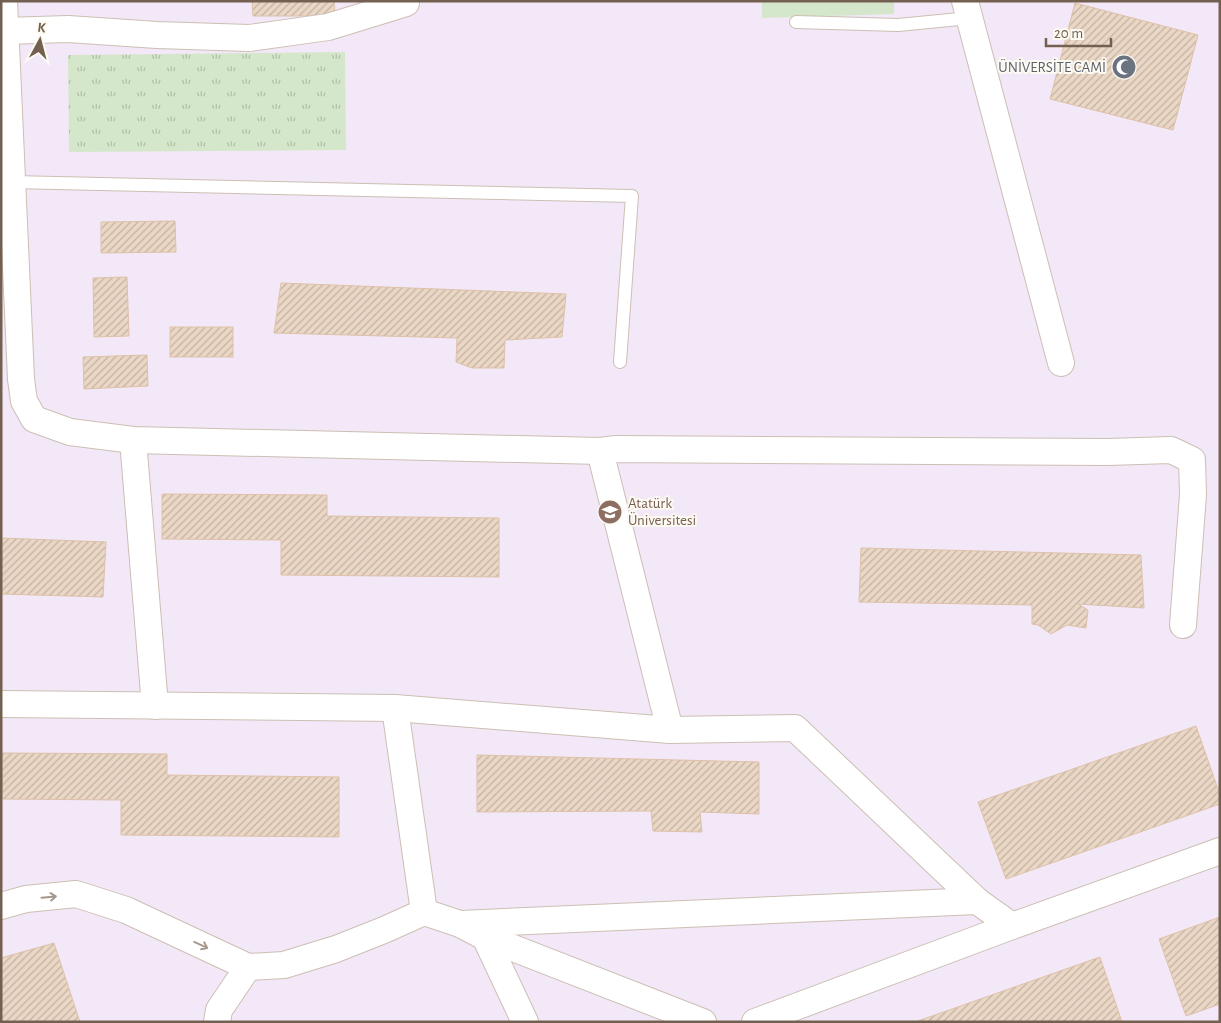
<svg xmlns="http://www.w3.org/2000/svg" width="1221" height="1023" font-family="'Alegreya Sans',sans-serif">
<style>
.education{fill:#f3e8f7}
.park{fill:url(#park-tufts)}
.pitch{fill:#d5e7cb}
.building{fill:url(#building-hatch);stroke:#dec1a9}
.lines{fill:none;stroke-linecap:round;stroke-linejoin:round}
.lane-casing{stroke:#ccbfb3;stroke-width:14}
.street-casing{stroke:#ccbfb3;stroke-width:28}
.lane{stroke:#fff;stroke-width:12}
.street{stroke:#fff;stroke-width:26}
.oneway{stroke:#a5988e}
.labels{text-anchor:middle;stroke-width:4;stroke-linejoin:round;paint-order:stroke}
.worship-label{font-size:15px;fill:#5b616d;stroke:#fdfaf2;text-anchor:end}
.education-label{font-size:15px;fill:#785e54;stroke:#fdfaf2;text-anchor:start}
</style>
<defs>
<pattern id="park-tufts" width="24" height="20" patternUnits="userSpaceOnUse" patternTransform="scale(1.25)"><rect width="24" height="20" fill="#d5e7cb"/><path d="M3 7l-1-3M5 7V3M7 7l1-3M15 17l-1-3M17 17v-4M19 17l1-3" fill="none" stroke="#b1bfa7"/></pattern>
<pattern id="building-hatch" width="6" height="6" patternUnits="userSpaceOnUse" patternTransform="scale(1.25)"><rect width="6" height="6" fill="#ebd7c5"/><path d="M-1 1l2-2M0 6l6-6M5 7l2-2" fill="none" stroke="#c3b2a2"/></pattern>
</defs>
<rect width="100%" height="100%" fill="#fbf6ec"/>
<!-- education -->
<rect class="education" x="1" y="1" width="1219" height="1021"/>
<!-- park -->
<path class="park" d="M345 52 346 150 69 152 68 55Z"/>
<!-- pitch -->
<path class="pitch" d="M762 1H894V14L762 18Z"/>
<!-- building -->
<g class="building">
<path d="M252 1H334L335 16H253Z"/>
<path d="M1075 3 1198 35 1173 130 1050 99Z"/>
<path d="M175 221 176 252 101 253V222Z"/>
<path d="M127 277 129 336 94 337 93 278Z"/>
<path d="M281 283 566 294 562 337 505 340 504 368H472L456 362 457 338 274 333Z"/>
<rect x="170" y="327" width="63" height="30"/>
<path d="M147 355 148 386 84 389 83 357Z"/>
<path d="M162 494 327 495V516L499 518V577L281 575V540L162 539Z"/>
<path d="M1 538 106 542 103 597 1 594Z"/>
<path d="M861 548 1141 555 1144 608 1078 604 1088 610 1086 628 1067 625 1051 634 1038 625 1032 624V605L859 602Z"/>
<path d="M1196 726 1220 795V804L1006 879 978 802Z"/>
<path d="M2 753 167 754V775L339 777V837L121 835V800L2 799Z"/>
<path d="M477 755 759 762V814L700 812 702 832 653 831 651 811 477 812Z"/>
<path d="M1220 917V1004L1186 1016 1159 939Z"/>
<path d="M54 943 80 1022H1V958Z"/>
<path d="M1100 957 1122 1022H915Z"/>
</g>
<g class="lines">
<defs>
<g id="lane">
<path d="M796 22 898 25 970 18"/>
<path d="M12 182 632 196 620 362"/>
</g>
<g id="street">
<path d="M4 1 21 379 24 401 34 419 70 432 133 440 600 451 616 449 1107 452 1171 450 1192 460 1193 495 1183 625"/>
<path d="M965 1 1061 363"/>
<path d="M5 31 68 29 157 35 249 38 328 27 406 3"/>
<path d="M133 440 155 706"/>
<path d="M600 451 670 730"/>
<path d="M1 704 395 708 670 730 795 728 977 901 1012 926 755 1022"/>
<path d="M395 708 424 912"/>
<path d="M1 906 26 899 76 894 126 910 248 967"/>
<path d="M460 924 977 901"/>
<path d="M1012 926 1220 851"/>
<path d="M485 937 703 1022"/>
<path d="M217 1022 219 1010 248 967 284 965 336 949 384 930 424 912 460 924 485 937 525 1022"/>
</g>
</defs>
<!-- lane casing -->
<use href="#lane" class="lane-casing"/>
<!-- street casing -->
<use href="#street" class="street-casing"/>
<!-- lane -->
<use href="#lane" class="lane"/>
<!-- street -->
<use href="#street" class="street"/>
</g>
<!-- one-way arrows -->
<defs><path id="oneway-shaft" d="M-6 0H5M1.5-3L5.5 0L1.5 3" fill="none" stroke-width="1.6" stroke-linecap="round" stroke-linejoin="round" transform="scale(1.25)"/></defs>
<g class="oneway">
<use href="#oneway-shaft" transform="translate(49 897) rotate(-5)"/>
<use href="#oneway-shaft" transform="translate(201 945) rotate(25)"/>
</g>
<!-- icons -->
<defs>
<symbol id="mosque-disc" viewBox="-11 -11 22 22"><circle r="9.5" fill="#6b7280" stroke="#fdfaf2"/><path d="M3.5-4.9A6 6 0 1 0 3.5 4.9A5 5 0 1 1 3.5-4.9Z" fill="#fff"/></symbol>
<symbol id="university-disc" viewBox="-11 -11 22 22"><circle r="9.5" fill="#8d6e63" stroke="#fdfaf2"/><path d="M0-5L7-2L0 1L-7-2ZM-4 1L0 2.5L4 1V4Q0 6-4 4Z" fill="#fff"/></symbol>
</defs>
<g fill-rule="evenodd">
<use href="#mosque-disc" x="1110" y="53" width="28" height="28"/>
<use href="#university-disc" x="596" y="498" width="28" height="28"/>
</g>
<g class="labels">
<!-- worship labels -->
<g class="worship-label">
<text x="1106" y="72">ÜNİVERSİTE CAMİ</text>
</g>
<!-- education labels -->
<g class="education-label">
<text x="628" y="508">Atatürk<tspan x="628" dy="17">Üniversitesi</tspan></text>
</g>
</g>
<!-- border -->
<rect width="1221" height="1023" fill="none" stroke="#746051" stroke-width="5"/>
<!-- north arrow -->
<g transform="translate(40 40) rotate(7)" stroke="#fdfaf2" stroke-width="4" paint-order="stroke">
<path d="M0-4L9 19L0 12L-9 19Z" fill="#746051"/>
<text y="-8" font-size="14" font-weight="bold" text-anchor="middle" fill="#746051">K</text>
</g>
<!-- scale -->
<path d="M1046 38v8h65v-8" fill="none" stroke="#746051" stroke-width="2.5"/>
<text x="1054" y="38" font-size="15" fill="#746051" stroke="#fdfaf2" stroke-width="4" paint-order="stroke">20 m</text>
</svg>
